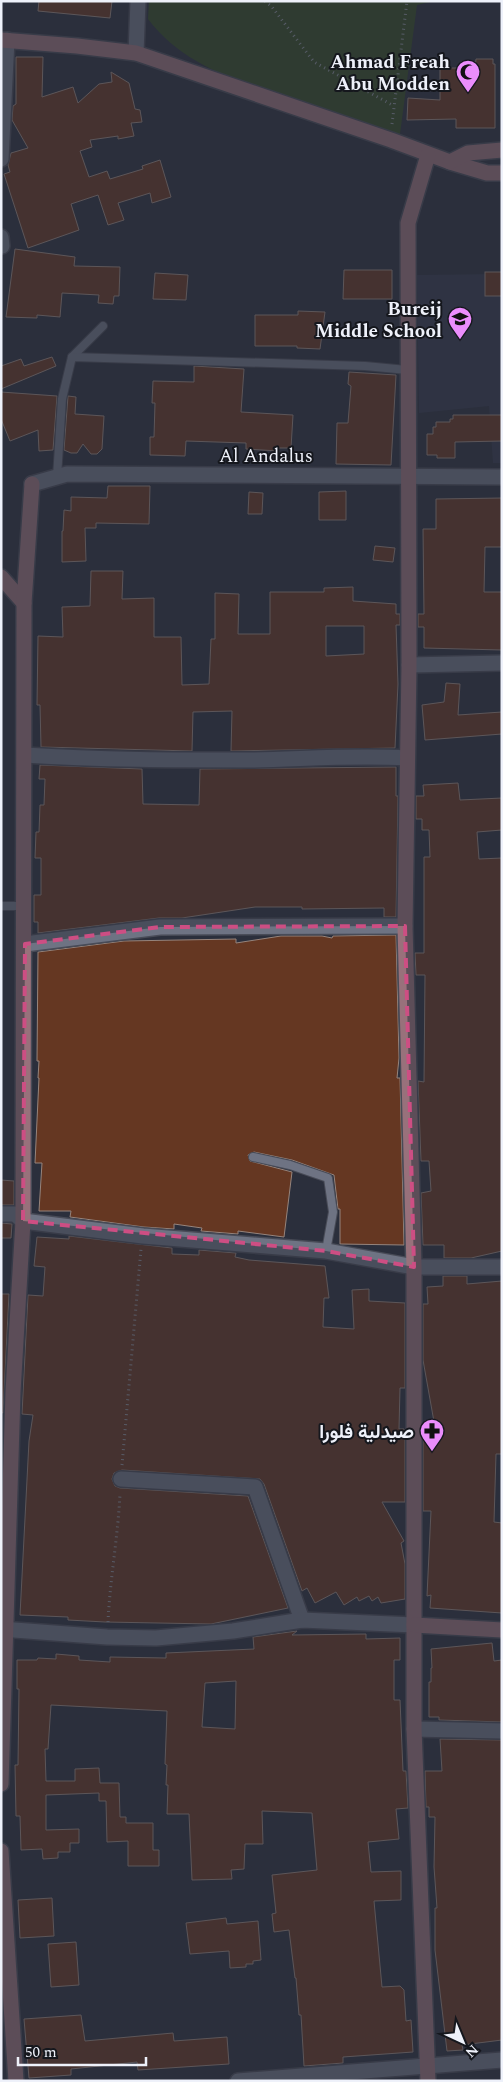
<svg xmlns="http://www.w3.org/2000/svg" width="503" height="2082" font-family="Spectral,Vazirmatn,serif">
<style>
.built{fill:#34394c}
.green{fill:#334b25}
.building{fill:#653722;stroke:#96847c;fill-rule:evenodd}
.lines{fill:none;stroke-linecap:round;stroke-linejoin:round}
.lane-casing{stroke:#484b57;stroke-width:10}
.street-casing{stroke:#484b57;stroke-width:18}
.secondary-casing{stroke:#484b57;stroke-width:18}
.path{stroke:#8d919c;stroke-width:3;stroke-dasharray:1 4;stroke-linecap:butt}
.lane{stroke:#6e7383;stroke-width:8}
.street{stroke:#6e7383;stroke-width:15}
.secondary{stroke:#98717b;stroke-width:15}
.marked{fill:none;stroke:#cd4e83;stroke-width:4;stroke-dasharray:10 6;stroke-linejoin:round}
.labels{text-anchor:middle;stroke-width:4;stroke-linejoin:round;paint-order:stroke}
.poi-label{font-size:19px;font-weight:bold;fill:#eef1fa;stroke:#15171d;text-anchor:end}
.street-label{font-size:19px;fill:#eef1fa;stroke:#15171d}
</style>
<rect width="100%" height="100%" fill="#2b2f3c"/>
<!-- built -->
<path class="built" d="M502 274V463H493L489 406 419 413 417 275Z"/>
<!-- green -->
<path class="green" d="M149 1H434L417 5 400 134C372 129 344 116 317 107 257 87 188 72 148 19Z"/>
<!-- building -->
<g class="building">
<path d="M39 1H112L110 18 38 11Z"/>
<path d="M16 57H43L42 97 73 87 78 103 99 84 112 82 111 72 129 83 135 109 140 110 142 122 131 123 134 136 118 139V136L90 140 92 147 80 151 89 177 107 171 110 179 143 169 142 166 160 160 171 197 152 203 150 193 118 203 124 220 108 225 98 195 71 204 79 230 28 248 4 174 10 172 8 165 11 153 28 148 12 120 13 106 16 104Z"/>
<path d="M476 59H493V64H495V128H456V119L407 120 408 98 440 100V68H475Z"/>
<path d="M15 249 75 257 74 266 120 267 119 296H114L113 304 98 303 99 295 62 293 60 317 37 315V318L6 317Z"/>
<path d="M344 270H392V299H343Z"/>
<rect x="485" y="272" width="17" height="24"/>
<path d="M155 273 188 275 186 300 153 299Z"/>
<path d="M298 311 325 312 320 349 297 348V346H255V315H298Z"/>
<path d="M52 357 56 366 1 389V366L21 359 24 366Z"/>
<path d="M194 366 244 369 241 412 293 415 291 448H278V451L246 449V443L186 441 185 456 150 455V437H154L155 403H152L153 381 194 382Z"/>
<path d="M349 372 396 375 391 465 336 464 337 423H348L351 386 348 384Z"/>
<path d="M1 392 57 396 53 450 39 451 38 430 10 441 1 419Z"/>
<path d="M68 396 76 397 75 414 104 416 102 449 97 454H91L83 444 77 453H71L64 450Z"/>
<path d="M453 415H502V441L455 442V458H437V455H427V434H433V427H436V422H450V419H453Z"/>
<path d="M108 486H150L149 524 96 523V528H85L86 561 62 562V531H63L64 510 71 511V497L107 498Z"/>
<path d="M346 491V520H319V492Z"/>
<path d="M249 492 263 493 262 514H248Z"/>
<path d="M502 498V547H485L484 592H502V650L424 648V627H418V614H424L423 529H436V499Z"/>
<path d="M375 546 395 548 393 562 373 560Z"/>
<path d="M91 571H123L122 599 154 598V637H181L182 685 209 684 211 639H215V593L239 594 238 634H270V592H324V588L353 587V601L396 604V614H400V625H396L398 684 395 748 231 751 232 711 193 712 192 751 41 747 40 705H37L38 636 63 637 62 607 90 606ZM326 626H364V654L326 656Z"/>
<path d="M446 683 460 684 458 715 502 712V734L425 740 422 705 444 702Z"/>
<path d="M40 765 142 769 143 804 199 805 200 769 396 767V796H398L396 917H384V908L302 909V907H255L182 918H159L38 933V922H34V895H41V858H35L36 832H39L40 805H44L45 779H39Z"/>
<path d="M458 783 460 800 502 798V830L477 832 479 859 502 858V1251L471 1258H444V1245H423L421 1193 431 1191 429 1161H421L418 1081 424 1082 425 975H416L415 953H424V857H430L429 830H422V819H416V796H424L423 785Z"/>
<path d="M396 935 399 1058 397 1078H400L404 1245 340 1244V1209H338L334 1175 292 1160 254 1152 248 1155 250 1161 292 1172 284 1237 238 1231V1234L201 1231 202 1228 174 1224V1229L144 1227 70 1217 71 1211H39L42 1163H35L39 1078H38L39 1061H37L38 952 124 941 236 939V943L281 936H322L332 938 333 936Z"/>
<path d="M1 1180 14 1181V1205H1Z"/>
<path d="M1 1223 12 1224 11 1238H1Z"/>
<path d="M69 1236 172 1248V1254L199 1255V1250L236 1253 235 1257 249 1260 325 1266 329 1298H324L323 1327 354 1329 352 1290 369 1289V1301L405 1303V1388H400L399 1429H404L405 1434V1502H382L404 1541 401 1543 405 1564V1599L381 1603 378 1597 372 1601 369 1596 359 1601 357 1597 344 1605 336 1592 315 1603 307 1588 302 1591 264 1484 260 1479 122 1470 114 1473 112 1479 115 1486 120 1488 248 1496 288 1608 211 1624 105 1622 68 1620V1617L20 1615 29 1441 33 1415 22 1414 28 1295 43 1296 45 1267 34 1266 37 1237 69 1239Z"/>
<path d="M443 1276H467V1284L502 1281V1454H496L494 1522 502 1523V1613L430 1608 431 1595 427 1596 431 1511H423V1433H436L423 1360V1304H428L427 1287 443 1286Z"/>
<path d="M1 1294H9L3 1413 1 1412Z"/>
<path d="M297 1631 292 1635 366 1634V1639L400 1638V1660H394V1700H400L403 1771H406L408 1808 396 1809 399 1839 368 1842 371 1872 401 1871V1900L374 1901 382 1987 400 1986 404 1990 406 2021 411 2020 413 2052 343 2057V2063L304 2066 301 2015H299L296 1978H295L289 1930 274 1932 272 1914 276 1913 272 1875 317 1870 312 1813 262 1811 263 1844H245L244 1869 231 1870 232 1879 192 1880 189 1814H167L168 1785H166L167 1765 165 1764 167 1711 51 1705 48 1749H45L46 1781H75V1769L99 1768 100 1783H119L120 1817H126V1823H153V1850H159V1866H128V1841L107 1842 106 1801H99V1793L46 1795V1830L79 1829V1843H70V1852H58V1858L43 1859 42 1849 21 1850 20 1816H16L15 1765H18L19 1689H17V1660H37L38 1658 56 1659V1654L79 1656V1660L110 1662V1657L166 1658V1653L254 1649 253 1637ZM236 1681 235 1729 202 1727 205 1683Z"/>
<path d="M492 1643 494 1661 502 1660V1722L439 1720V1717H429V1682H431V1668H432L431 1649Z"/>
<path d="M440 1739 502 1740V2040L462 2045 463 2050 447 2051 435 1950V1908H437L434 1867 435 1817H429V1807H426L425 1771H442Z"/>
<path d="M52 1898 54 1936 20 1938 18 1900Z"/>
<path d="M226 1918 227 1924 258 1921 261 1960 253 1961V1964H246V1967L230 1968 229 1951 190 1954 186 1923Z"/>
<path d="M76 1942 79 1985 51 1987 48 1944Z"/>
<path d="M81 2015 85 2041 173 2033 174 2041 227 2037 229 2064 138 2070 137 2062 71 2069V2075L29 2078 24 2019Z"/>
</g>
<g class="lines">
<defs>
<g id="lane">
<path d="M72 357 103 326"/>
<path d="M57 477 62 399 72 357 365 366 407 370"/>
<path d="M1 906H24"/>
<path d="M253 1157 290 1165 328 1178 333 1212 326 1251"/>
</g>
<g id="street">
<path d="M136 53 138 1"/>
<path d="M1 159 7 40"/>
<path d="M1 237 2 246"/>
<path d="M32 484 67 474 502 477"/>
<path d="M409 665 502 663"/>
<path d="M25 755C101 760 177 760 254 760 305 759 355 755 406 758"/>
<path d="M25 944 160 927 405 926"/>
<path d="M1 1214H15L23 1221 143 1236 326 1251 414 1267H502"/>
<path d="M121 1479 255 1487 302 1620"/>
<path d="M1 1629 107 1637 156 1638 233 1631 302 1620 414 1625"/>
<path d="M414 1729 502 1731"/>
<path d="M238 2081 502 2060"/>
</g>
<g id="secondary">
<path d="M1 40 77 46 136 53 391 140 450 162 487 173H502"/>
<path d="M428 155 408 223 409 665 405 926 414 1267V1729L428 2081"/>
<path d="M450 162 468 153 502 150"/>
<path d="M1 577 24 603"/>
<path d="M414 1625 502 1630"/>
<path d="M1 1784 13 1392 23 1221 24 603 32 484"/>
<path d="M1 1851 16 2081"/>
</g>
</defs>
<!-- lane casing -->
<use href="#lane" class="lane-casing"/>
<!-- street casing -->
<use href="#street" class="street-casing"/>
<!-- secondary casing -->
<use href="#secondary" class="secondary-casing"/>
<!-- path -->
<g class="path">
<path d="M265 1 272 7 314 62 394 106"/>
<path d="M392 124 407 1"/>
<path d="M122 1465 141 1249"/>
<path d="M108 1622C110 1579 118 1536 120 1494"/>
</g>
<!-- lane -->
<use href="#lane" class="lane"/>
<!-- street -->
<use href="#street" class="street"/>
<!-- secondary -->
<use href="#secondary" class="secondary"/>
</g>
<!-- marked area -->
<path d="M0 0H503V2082H0ZM405 926 414 1267 326 1251 23 1221 25 944 160 927Z" fill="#2b2f3c" fill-opacity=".55" fill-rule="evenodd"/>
<path class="marked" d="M405 926 414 1267 326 1251 23 1221 25 944 160 927Z"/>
<!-- icons -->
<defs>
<symbol id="mosque-pin" viewBox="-11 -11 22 30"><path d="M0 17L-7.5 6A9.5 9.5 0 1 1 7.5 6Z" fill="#eb8dfc" stroke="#15171d"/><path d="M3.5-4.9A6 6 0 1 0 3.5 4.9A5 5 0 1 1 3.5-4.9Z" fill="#111"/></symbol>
<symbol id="school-pin" viewBox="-11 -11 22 30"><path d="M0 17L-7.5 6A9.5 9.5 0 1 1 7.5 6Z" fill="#eb8dfc" stroke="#15171d"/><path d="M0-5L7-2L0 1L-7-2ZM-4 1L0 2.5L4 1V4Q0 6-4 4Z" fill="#111"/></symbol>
<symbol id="pharmacy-pin" viewBox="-11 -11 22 30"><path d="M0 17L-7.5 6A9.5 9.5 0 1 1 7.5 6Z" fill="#eb8dfc" stroke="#15171d"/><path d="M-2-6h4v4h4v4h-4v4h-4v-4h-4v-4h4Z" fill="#111"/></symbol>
</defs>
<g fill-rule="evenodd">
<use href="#mosque-pin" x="454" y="58" width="28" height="38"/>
<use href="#school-pin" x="446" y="305" width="28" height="38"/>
<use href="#pharmacy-pin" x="418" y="1417" width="28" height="38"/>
</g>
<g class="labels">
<!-- poi labels -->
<g class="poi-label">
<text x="450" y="68">Ahmad Freah<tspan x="450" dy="22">Abu Modden</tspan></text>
<text x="442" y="315">Bureij<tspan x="442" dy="22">Middle School</tspan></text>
<text x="414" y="1438">صيدلية فلورا</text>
</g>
<!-- street labels -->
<g class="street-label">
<text x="266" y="462">Al Andalus</text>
</g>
</g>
<!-- border -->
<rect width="503" height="2082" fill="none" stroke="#eef1fa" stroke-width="5"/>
<!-- north arrow -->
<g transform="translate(463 2042) rotate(136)" stroke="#15171d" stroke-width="4" paint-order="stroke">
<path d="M0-4L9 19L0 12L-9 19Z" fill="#eef1fa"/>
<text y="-8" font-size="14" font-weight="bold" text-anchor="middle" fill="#eef1fa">N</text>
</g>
<!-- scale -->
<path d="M18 2057v8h128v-8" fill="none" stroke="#eef1fa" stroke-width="2.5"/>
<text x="25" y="2057" font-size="15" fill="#eef1fa" stroke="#15171d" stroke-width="4" paint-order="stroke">50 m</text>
</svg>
